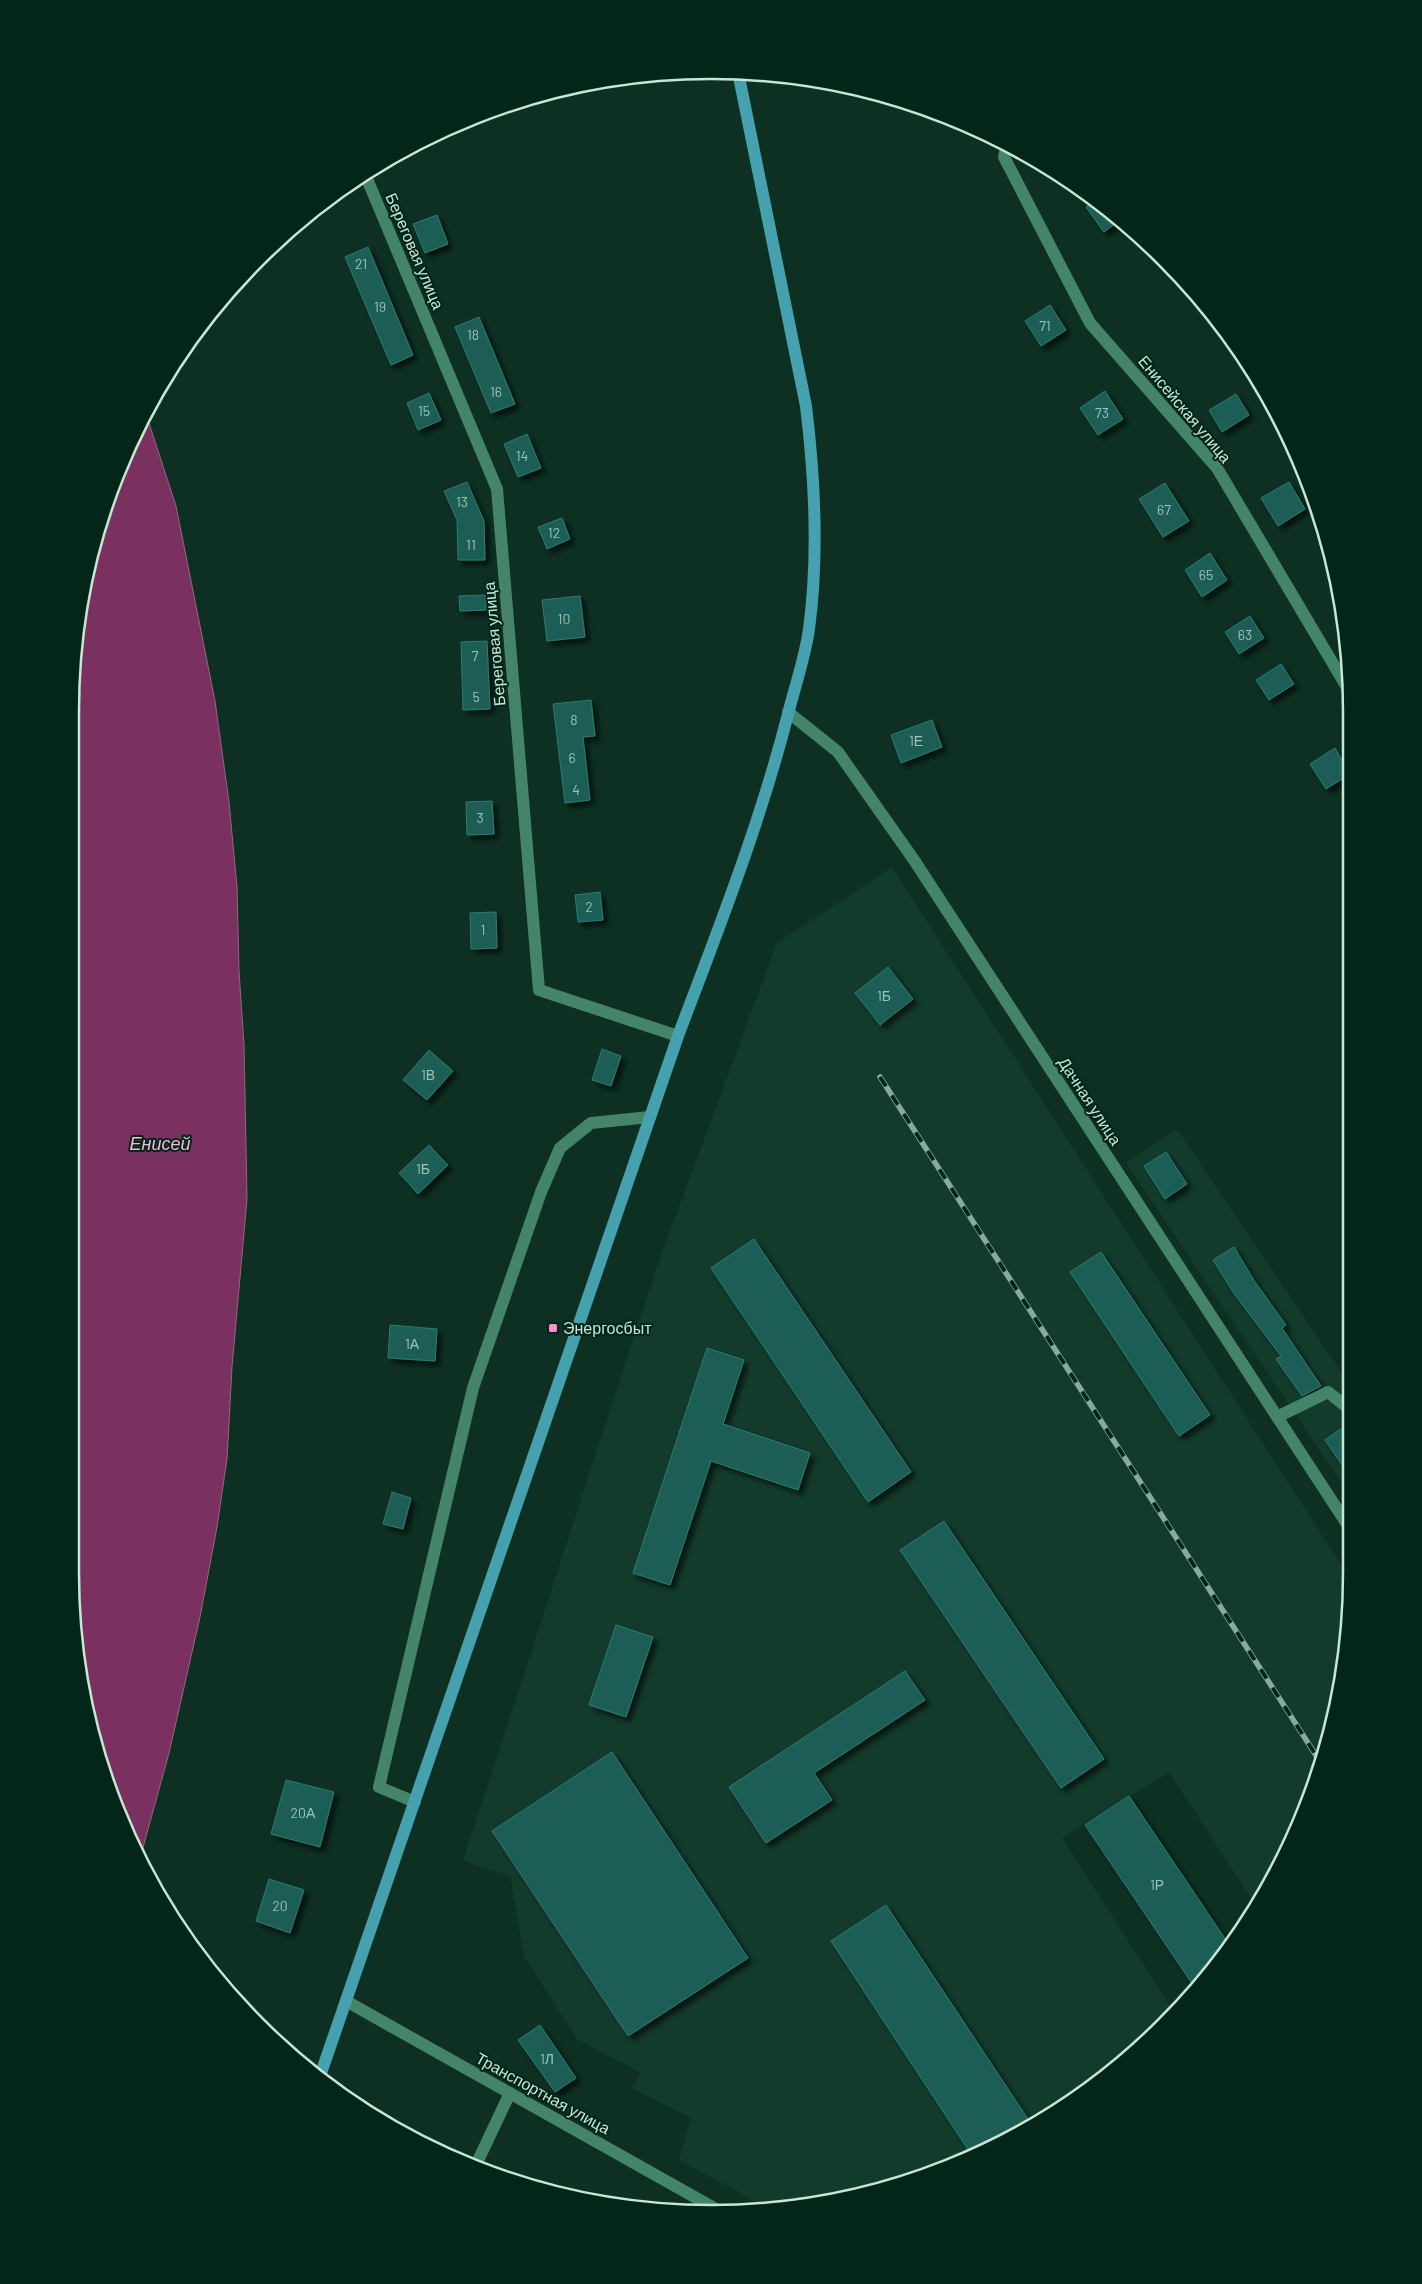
<svg xmlns="http://www.w3.org/2000/svg" width="1422" height="2284" font-family="Barlow,sans-serif">
<style>
.built{fill:#123b2b}
.water{fill:#7b3160;stroke:#926783}
.building{fill:#1f5d55;stroke:#2a7c72;filter:url(#shadow)}
.lines{fill:none;stroke-linecap:round;stroke-linejoin:round}
.minor{stroke:#448469;stroke-width:12}
.major{stroke:#45a1ad;stroke-width:12}
.rail-casing{stroke:#89a99a;stroke-width:5.5}
.rail{stroke:#032619;stroke-width:4;stroke-dasharray:11;stroke-linecap:butt}
.poi-dot{fill:#f790ce;stroke:#032619;stroke-width:2}
.labels{text-anchor:middle;stroke-width:4;stroke-linejoin:round;paint-order:stroke}
.number-label{font-size:14px;fill:#9dc4b6}
.street-label{font-size:16px;fill:#c7e6d6;stroke:#032619}
.poi-label{font-size:16px;fill:#c7e6d6;stroke:#032619;text-anchor:start}
.water-label{font-size:18px;font-style:italic;fill:#f7b6db;stroke:#032619}
.rim{fill:none;stroke:#c7e6d6;stroke-width:2.5}
</style>
<defs>
<filter id="shadow"><feDropShadow dx="4.5" dy="4.5" stdDeviation="2.5" flood-color="#0009"/></filter>
</defs>
<rect width="100%" height="100%" fill="#0d3022"/>
<!-- built -->
<g class="built">
<path d="M892 867 1347 1574V1656L1303 1818 1254 1903 1169 1772 1062 1838 1173 2010 1101 2082 995 2148 917 2180 795 2208 772 2210 679 2160 691 2118 631 2088 641 2073 577 2039 524 1956 510 1876 463 1861 656 1269 777 943Z"/>
<path d="M1177 1129 1348 1382 1347 1491 1126 1163Z"/>
</g>
<!-- water -->
<path class="water" d="M147 417 176 506 215 701 229 802 237 887 239 971 244 1045 247 1199 232 1367 227 1459 217 1527 200 1617 169 1753 139 1862 104 1779 76 1657 75 628 119 466Z"/>
<!-- building -->
<g class="building">
<path d="M1097 200 1120 220 1104 232 1086 207Z"/>
<path d="M437 215 448 244 425 253 413 224Z"/>
<path d="M368 247 413 355 391 365 345 257Z"/>
<path d="M1050 305 1066 330 1041 346 1025 321Z"/>
<path d="M479 317 515 404 491 413 455 327Z"/>
<path d="M1105 391 1123 419 1098 435 1080 408Z"/>
<path d="M429 393 441 420 418 430 407 403Z"/>
<path d="M1236 394 1249 415 1222 432 1209 410Z"/>
<path d="M527 434 541 468 518 477 504 444Z"/>
<path d="M467 482 484 521 485 560H458L457 520 444 491Z"/>
<path d="M1289 482 1305 509 1278 526 1261 498Z"/>
<path d="M1165 483 1189 521 1163 537 1139 499Z"/>
<path d="M562 518 570 539 547 549 538 527Z"/>
<path d="M1210 553 1227 580 1202 597 1185 570Z"/>
<path d="M486 595V610L460 611 459 596Z"/>
<path d="M580 596 585 637 547 641 542 600Z"/>
<path d="M1250 616 1264 638 1239 654 1225 632Z"/>
<path d="M487 641 490 709 463 710 461 642Z"/>
<path d="M1281 664 1294 684 1269 700 1256 680Z"/>
<path d="M591 700 595 736 583 737 590 800 565 803 553 704Z"/>
<path d="M932 720 942 747 901 763 891 735Z"/>
<path d="M1335 748 1350 774 1326 789 1310 764Z"/>
<path d="M492 801 494 834 467 835 466 802Z"/>
<path d="M600 892 603 920 578 922 575 895Z"/>
<path d="M496 912 497 948 471 949 470 913Z"/>
<path d="M888 967 913 999 880 1025 855 993Z"/>
<path d="M602 1049 621 1056 611 1086 592 1080Z"/>
<path d="M429 1050 453 1071 427 1100 403 1080Z"/>
<path d="M429 1145 448 1165 418 1194 399 1173Z"/>
<path d="M1166 1152 1187 1184 1165 1199 1144 1166Z"/>
<path d="M754 1239 911 1472 868 1502 711 1268Z"/>
<path d="M1234 1247 1255 1282 1286 1325 1282 1328 1321 1386 1317 1388 1302 1396 1276 1359 1281 1356 1235 1295 1213 1260Z"/>
<path d="M1101 1252 1210 1415 1179 1436 1070 1272Z"/>
<path d="M390 1325 437 1329 435 1361 388 1358Z"/>
<path d="M707 1348 744 1360 723 1424 810 1453 798 1490 711 1461 670 1585 633 1573Z"/>
<path d="M1342 1428 1347 1436V1472L1325 1440Z"/>
<path d="M392 1492 411 1498 403 1529 383 1524Z"/>
<path d="M944 1521 1104 1759 1061 1788 900 1550Z"/>
<path d="M616 1625 653 1637 626 1717 589 1705Z"/>
<path d="M905 1671 925 1700 814 1773 832 1800 766 1843 729 1787Z"/>
<path d="M612 1752 748 1958 628 2036 492 1831Z"/>
<path d="M286 1780 334 1792 320 1847 271 1834Z"/>
<path d="M1129 1796 1230 1946 1220 1963 1195 1988 1085 1825Z"/>
<path d="M269 1879 304 1890 290 1933 256 1921Z"/>
<path d="M886 1905 1032 2125 995 2148 973 2157 831 1941Z"/>
<path d="M540 2025 576 2078 555 2092 518 2040Z"/>
</g>
<g class="lines">
<!-- minor -->
<g class="minor">
<path d="M1007 144 1004 157 1090 323 1217 468 1351 694"/>
<path d="M365 174 497 489 539 990 678 1036"/>
<path d="M788 712 838 752 914 860 1347 1524"/>
<path d="M1277 1417 1328 1392 1348 1408"/>
<path d="M415 1802 379 1787 473 1388 541 1192 560 1148 591 1123 650 1117"/>
<path d="M346 2001 723 2213"/>
<path d="M475 2167 510 2093"/>
</g>
<!-- major -->
<path class="major" d="M319 2079 678 1036C718 930 760 824 788 714 795 686 805 658 809 629 819 555 815 480 806 406L738 72"/>
<defs>
<path id="rail" d="M880 1077 1319 1760"/>
</defs>
<!-- rail casing -->
<use href="#rail" class="rail-casing"/>
<!-- rail -->
<use href="#rail" class="rail"/>
</g>
<!-- markers -->
<rect class="poi-dot" x="548" y="1323" width="10" height="10" rx="2.5"/>
<g class="labels">
<!-- number labels -->
<g class="number-label">
<text x="361" y="269">21</text>
<text x="380" y="312">19</text>
<text x="1045" y="331">71</text>
<text x="473" y="340">18</text>
<text x="496" y="397">16</text>
<text x="424" y="416">15</text>
<text x="1102" y="418">73</text>
<text x="522" y="461">14</text>
<text x="462" y="507">13</text>
<text x="1164" y="515">67</text>
<text x="554" y="538">12</text>
<text x="471" y="550">11</text>
<text x="1206" y="580">65</text>
<text x="564" y="624">10</text>
<text x="1245" y="640">63</text>
<text x="475" y="661">7</text>
<text x="476" y="702">5</text>
<text x="574" y="725">8</text>
<text x="916" y="746">1Е</text>
<text x="572" y="763">6</text>
<text x="576" y="795">4</text>
<text x="480" y="823">3</text>
<text x="589" y="912">2</text>
<text x="483" y="935">1</text>
<text x="884" y="1001">1Б</text>
<text x="428" y="1080">1В</text>
<text x="423" y="1174">1Б</text>
<text x="412" y="1349">1А</text>
<text x="303" y="1818">20А</text>
<text x="1157" y="1890">1Р</text>
<text x="280" y="1911">20</text>
<text x="547" y="2064">1Л</text>
</g>
<!-- street labels -->
<g class="street-label">
<text transform="translate(415 251) rotate(67)" y="6">Береговая улица</text>
<text transform="translate(1185 409) rotate(50)" y="6">Енисейская улица</text>
<text transform="translate(494 644) rotate(-95)" y="6">Береговая улица</text>
<text transform="translate(1090 1101) rotate(57)" y="6">Дачная улица</text>
<text transform="translate(543 2093) rotate(29)" y="6">Транспортная улица</text>
</g>
<!-- poi labels -->
<g class="poi-label">
<text x="563" y="1334">Энергосбыт</text>
</g>
<!-- water labels -->
<g class="water-label">
<text x="160" y="1150">Енисей</text>
</g>
</g>
<!-- crop -->
<path d="M0 0H1422V2284H0ZM711 79H711A632 632 0 0 1 1343 711V1573A632 632 0 0 1 711 2205H711A632 632 0 0 1 79 1573V711A632 632 0 0 1 711 79Z" fill="#032619" fill-rule="evenodd"/>
<path class="rim" d="M711 79H711A632 632 0 0 1 1343 711V1573A632 632 0 0 1 711 2205H711A632 632 0 0 1 79 1573V711A632 632 0 0 1 711 79Z"/>
</svg>
